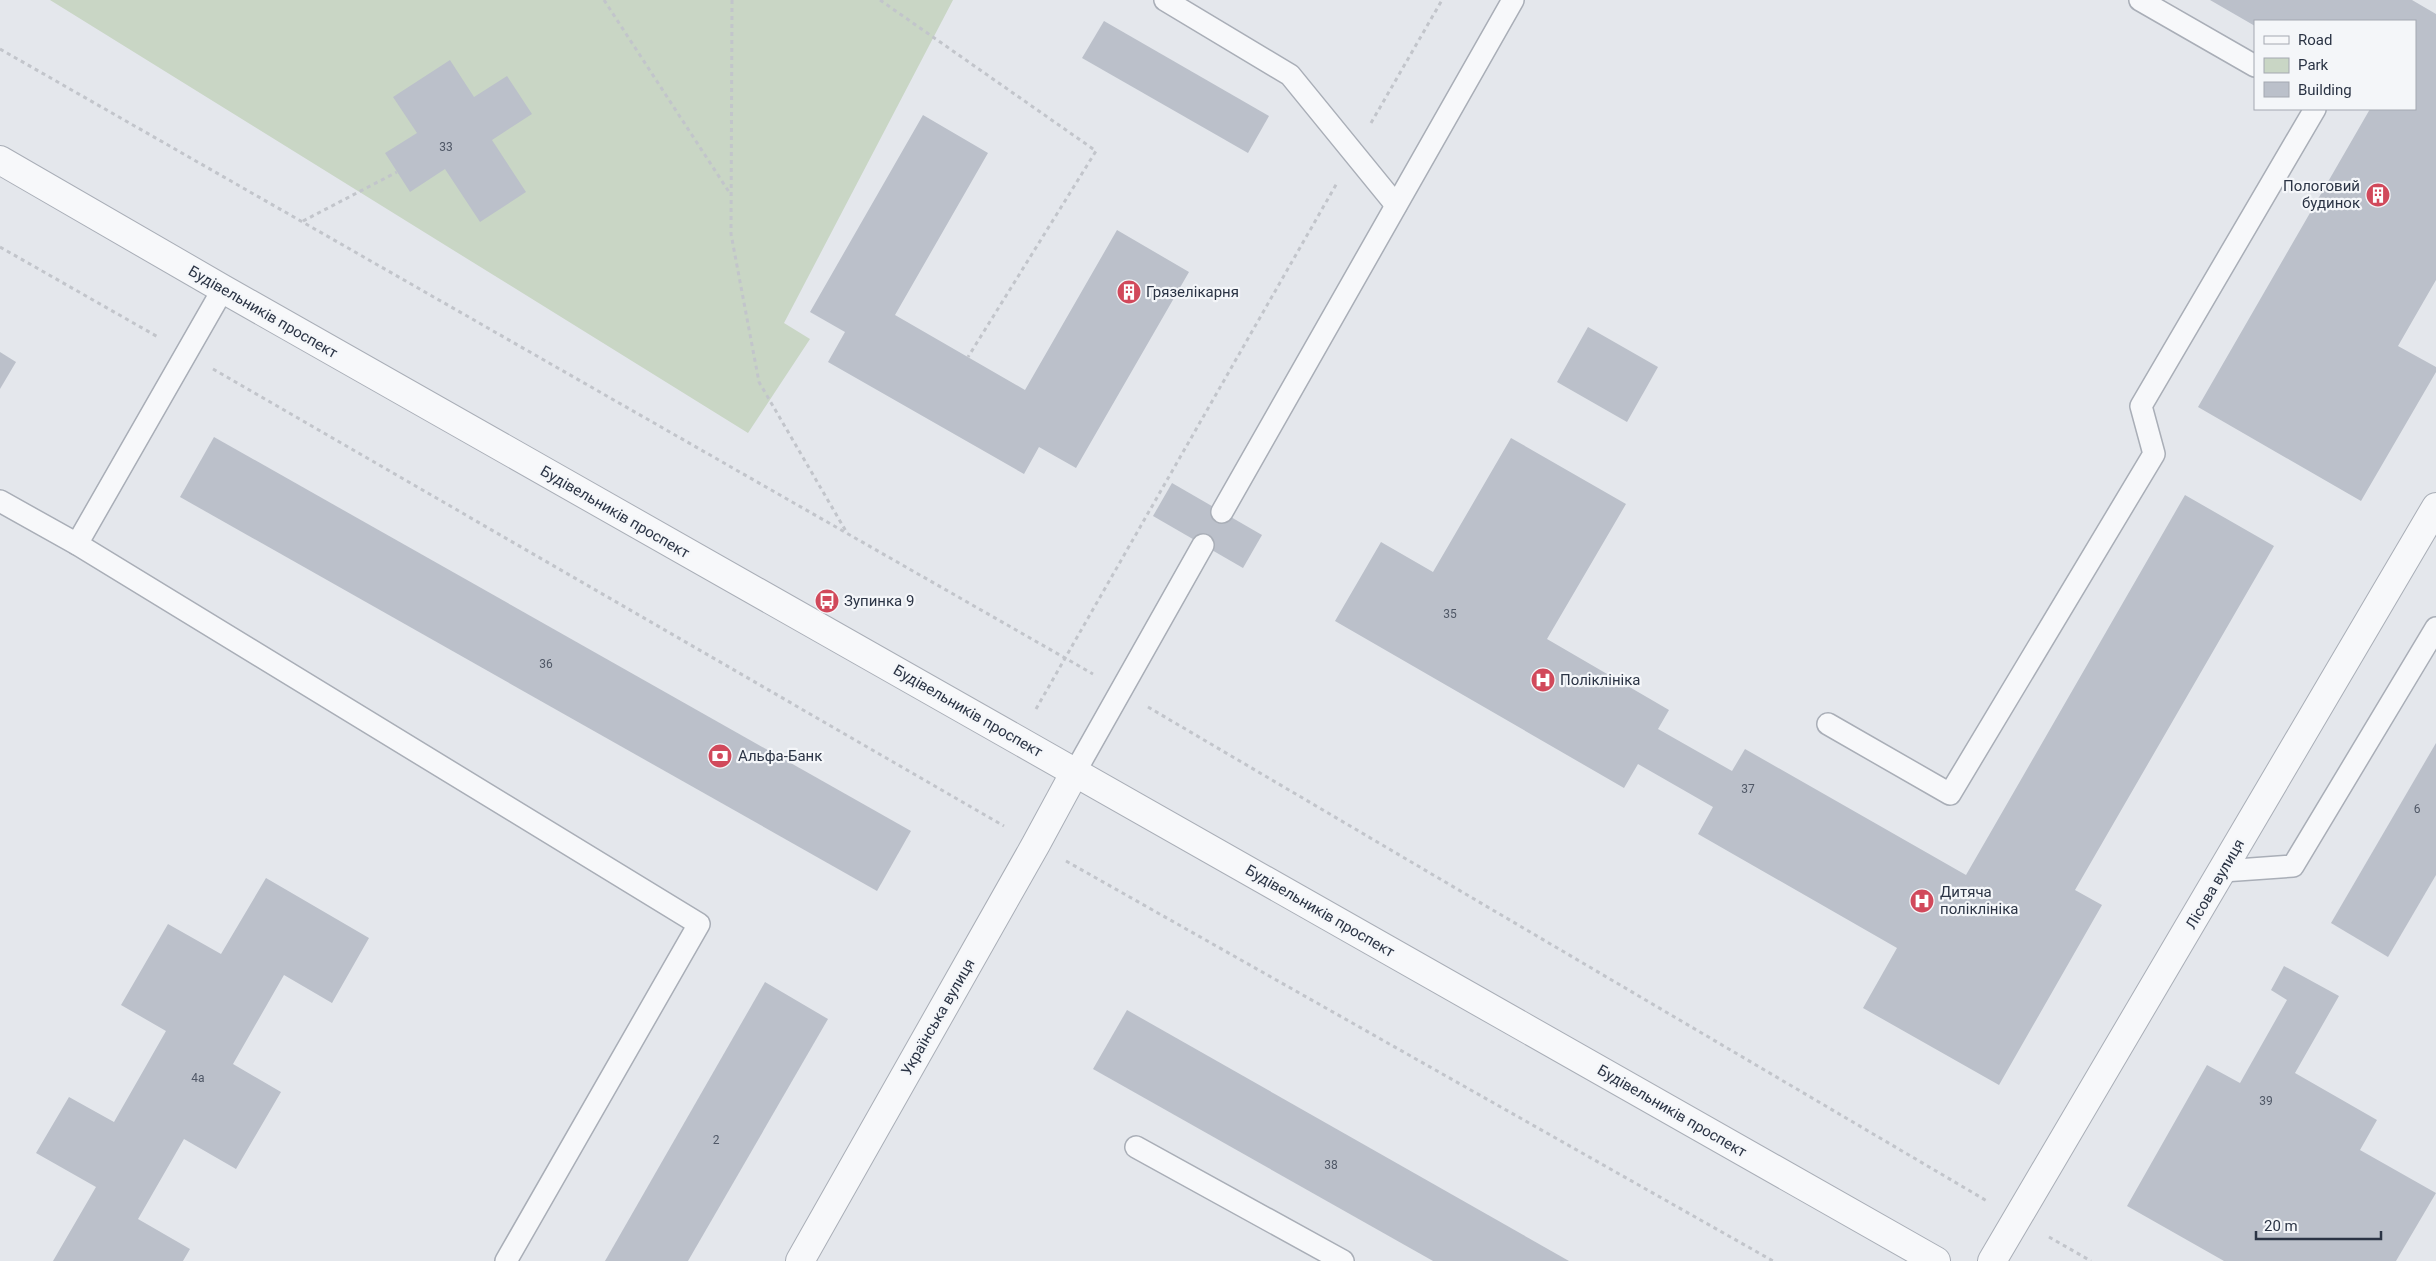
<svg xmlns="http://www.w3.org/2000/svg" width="2436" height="1261" font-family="Roboto,sans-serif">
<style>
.green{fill:#c9d6c5}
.building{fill:#bbc0ca}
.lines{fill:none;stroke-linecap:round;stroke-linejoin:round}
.service-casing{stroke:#a9aeb7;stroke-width:24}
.minor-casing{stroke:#a9aeb7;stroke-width:30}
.tertiary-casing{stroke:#a9aeb7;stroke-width:30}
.path{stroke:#c2c5cb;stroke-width:3;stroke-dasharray:4 4;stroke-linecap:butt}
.service{stroke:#f7f8fa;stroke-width:21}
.minor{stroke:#f7f8fa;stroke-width:28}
.tertiary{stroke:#f7f8fa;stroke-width:28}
.labels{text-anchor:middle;stroke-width:4.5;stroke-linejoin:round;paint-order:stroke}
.number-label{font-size:12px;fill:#4f5766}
.poi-label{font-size:15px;fill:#2b3445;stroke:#f4f6f9;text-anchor:start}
.street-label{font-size:15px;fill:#2b3445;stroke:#f4f6f9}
</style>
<rect width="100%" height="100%" fill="#e4e7ec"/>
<!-- green -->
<path class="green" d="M50 0H953L784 323 810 339 748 433Z"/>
<!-- building -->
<g class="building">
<path d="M2210 0H2412L2436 14V280L2398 346 2436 367V372L2361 501 2198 407 2370 109H2415V21H2255V26Z"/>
<path d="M1104 21 1269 116 1248 153 1082 58Z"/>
<path d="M450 60 474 97 507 76 532 114 492 140 526 192 480 222 445 169 410 192 385 153 417 133 393 97Z"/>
<path d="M923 115 988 153 895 315 1025 390 1117 230 1189 272 1076 468 1039 447 1024 474 828 362 845 332 810 312Z"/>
<path d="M1588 327 1658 367 1627 422 1557 382Z"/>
<path d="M0 352 16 362 0 389Z"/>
<path d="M214 437 911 831 877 891 180 497Z"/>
<path d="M1511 438 1626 504 1547 639 1669 710 1658 729 1732 771 1745 749 1966 875 2185 495 2274 546 2075 890 2102 905 1999 1085 1863 1008 1897 948 1698 834 1713 807 1638 764 1624 788 1335 621 1381 542 1433 572Z"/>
<path d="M1172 483 1262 535 1243 568 1153 516Z"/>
<path d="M2436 743V875L2388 957 2331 923Z"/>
<path d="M266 878 369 938 332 1003 284 975 233 1064 281 1092 236 1169 184 1139 138 1219 190 1249 183 1261H53L96 1187 36 1153 69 1097 114 1122 166 1031 121 1005 168 924 221 954Z"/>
<path d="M2284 966 2339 996 2295 1073 2377 1120 2360 1150 2436 1193 2396 1261H2224L2127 1206 2207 1065 2240 1083 2287 1000 2271 990Z"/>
<path d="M765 982 828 1019 688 1261H605Z"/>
<path d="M1127 1010 1569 1261H1433L1093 1069Z"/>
</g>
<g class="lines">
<defs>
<g id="service">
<path d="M1165 0 1290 75 1396 205"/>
<path d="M2140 0 2255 66"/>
<path d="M0 501 77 544 699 924 506 1261"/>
<path d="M1222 512 1513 0"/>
<path d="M77 544 223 289"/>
<path d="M1828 724 1950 794 2154 454 2141 406 2315 109"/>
<path d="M1075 772 1203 545"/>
<path d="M2223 871 2293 866 2436 628"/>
<path d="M1136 1147 1343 1261"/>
</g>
<path id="minor" d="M1992 1261 2436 507"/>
<g id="tertiary">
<path d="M0 160 223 289 1936 1261"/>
<path d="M800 1261 1036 844 1075 772"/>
</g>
</defs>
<!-- service casing -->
<use href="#service" class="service-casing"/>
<!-- minor casing -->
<use href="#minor" class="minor-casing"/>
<!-- tertiary casing -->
<use href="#tertiary" class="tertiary-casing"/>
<!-- path -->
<g class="path">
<path d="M604 0 731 195"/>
<path d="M732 0 731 234 759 382 847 533"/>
<path d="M880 0 1096 151 968 357"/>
<path d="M0 49 1093 674"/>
<path d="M1371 123 1442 0"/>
<path d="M303 221 397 172"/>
<path d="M0 247 158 337"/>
<path d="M213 369 1004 826"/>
<path d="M1148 707 1987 1201"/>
<path d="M1036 709 1337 183"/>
<path d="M1066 861 1773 1261"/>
<path d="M2049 1237 2091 1261"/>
</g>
<!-- service -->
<use href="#service" class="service"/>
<!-- minor -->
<use href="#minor" class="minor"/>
<!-- tertiary -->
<use href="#tertiary" class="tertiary"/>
</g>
<!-- icons -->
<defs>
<symbol id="building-disc" viewBox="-11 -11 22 22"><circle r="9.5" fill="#d1495b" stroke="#f4f6f9"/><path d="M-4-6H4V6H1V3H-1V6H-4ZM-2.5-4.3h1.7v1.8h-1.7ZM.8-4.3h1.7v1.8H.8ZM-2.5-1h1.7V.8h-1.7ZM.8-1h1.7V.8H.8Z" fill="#fff"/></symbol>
<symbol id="bus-disc" viewBox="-11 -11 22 22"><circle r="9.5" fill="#d1495b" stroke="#f4f6f9"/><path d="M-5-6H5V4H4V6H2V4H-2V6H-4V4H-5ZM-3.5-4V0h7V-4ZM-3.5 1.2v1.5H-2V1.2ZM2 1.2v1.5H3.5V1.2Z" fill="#fff"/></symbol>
<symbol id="hospital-disc" viewBox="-11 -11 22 22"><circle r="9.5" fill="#d1495b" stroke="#f4f6f9"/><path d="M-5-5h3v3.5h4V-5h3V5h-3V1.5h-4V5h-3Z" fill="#fff"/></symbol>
<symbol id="bank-disc" viewBox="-11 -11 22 22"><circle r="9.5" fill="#d1495b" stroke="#f4f6f9"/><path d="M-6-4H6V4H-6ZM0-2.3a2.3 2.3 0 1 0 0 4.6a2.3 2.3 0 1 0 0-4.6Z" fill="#fff"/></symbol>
</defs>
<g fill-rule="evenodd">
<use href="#building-disc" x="2364" y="181" width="28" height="28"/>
<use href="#building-disc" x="1115" y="278" width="28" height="28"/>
<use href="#bus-disc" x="813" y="587" width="28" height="28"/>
<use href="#hospital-disc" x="1529" y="666" width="28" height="28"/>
<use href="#bank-disc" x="706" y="742" width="28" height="28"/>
<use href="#hospital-disc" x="1908" y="887" width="28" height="28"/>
</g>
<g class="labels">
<!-- number labels -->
<g class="number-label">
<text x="446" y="151">33</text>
<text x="1450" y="618">35</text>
<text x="546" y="668">36</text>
<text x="1748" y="793">37</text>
<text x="2417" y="813">6</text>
<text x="198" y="1082">4а</text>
<text x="2266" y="1105">39</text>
<text x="716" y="1144">2</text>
<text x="1331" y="1169">38</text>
</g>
<!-- poi labels -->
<g class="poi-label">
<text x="2360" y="191" text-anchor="end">Пологовий<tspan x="2360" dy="17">будинок</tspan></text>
<text x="1146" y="297">Грязелікарня</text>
<text x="844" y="606">Зупинка 9</text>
<text x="1560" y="685">Поліклініка</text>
<text x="738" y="761">Альфа-Банк</text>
<text x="1940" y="897">Дитяча<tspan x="1940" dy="17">поліклініка</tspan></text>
</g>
<!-- street labels -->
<g class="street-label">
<text transform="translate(263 312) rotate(30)" y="5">Будівельників проспект</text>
<text transform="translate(615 512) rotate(30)" y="5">Будівельників проспект</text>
<text transform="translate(968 711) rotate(30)" y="5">Будівельників проспект</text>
<text transform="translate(2215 884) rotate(-60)" y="5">Лісова вулиця</text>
<text transform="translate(1320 911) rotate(30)" y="5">Будівельників проспект</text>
<text transform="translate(938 1017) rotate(-60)" y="5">Українська вулиця</text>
<text transform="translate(1672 1111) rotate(30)" y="5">Будівельників проспект</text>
</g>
</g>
<!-- legend -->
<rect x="2254" y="20" width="162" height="90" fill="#f4f6f9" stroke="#a4a8b1"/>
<rect x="2264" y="36" width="25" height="8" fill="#f7f8fa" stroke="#a4a8b1"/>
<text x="2298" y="45" font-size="15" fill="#2b3445">Road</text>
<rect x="2264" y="58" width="25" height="15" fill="#c9d6c5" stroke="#a4a8b1"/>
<text x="2298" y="70" font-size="15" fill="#2b3445">Park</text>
<rect x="2264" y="82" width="25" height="15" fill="#bbc0ca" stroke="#a4a8b1"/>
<text x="2298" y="95" font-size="15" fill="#2b3445">Building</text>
<!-- scale -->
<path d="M2256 1231v8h125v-8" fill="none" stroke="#2b3445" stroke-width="2.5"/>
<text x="2264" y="1231" font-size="15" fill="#2b3445" stroke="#f4f6f9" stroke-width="4" paint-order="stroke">20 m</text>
</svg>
